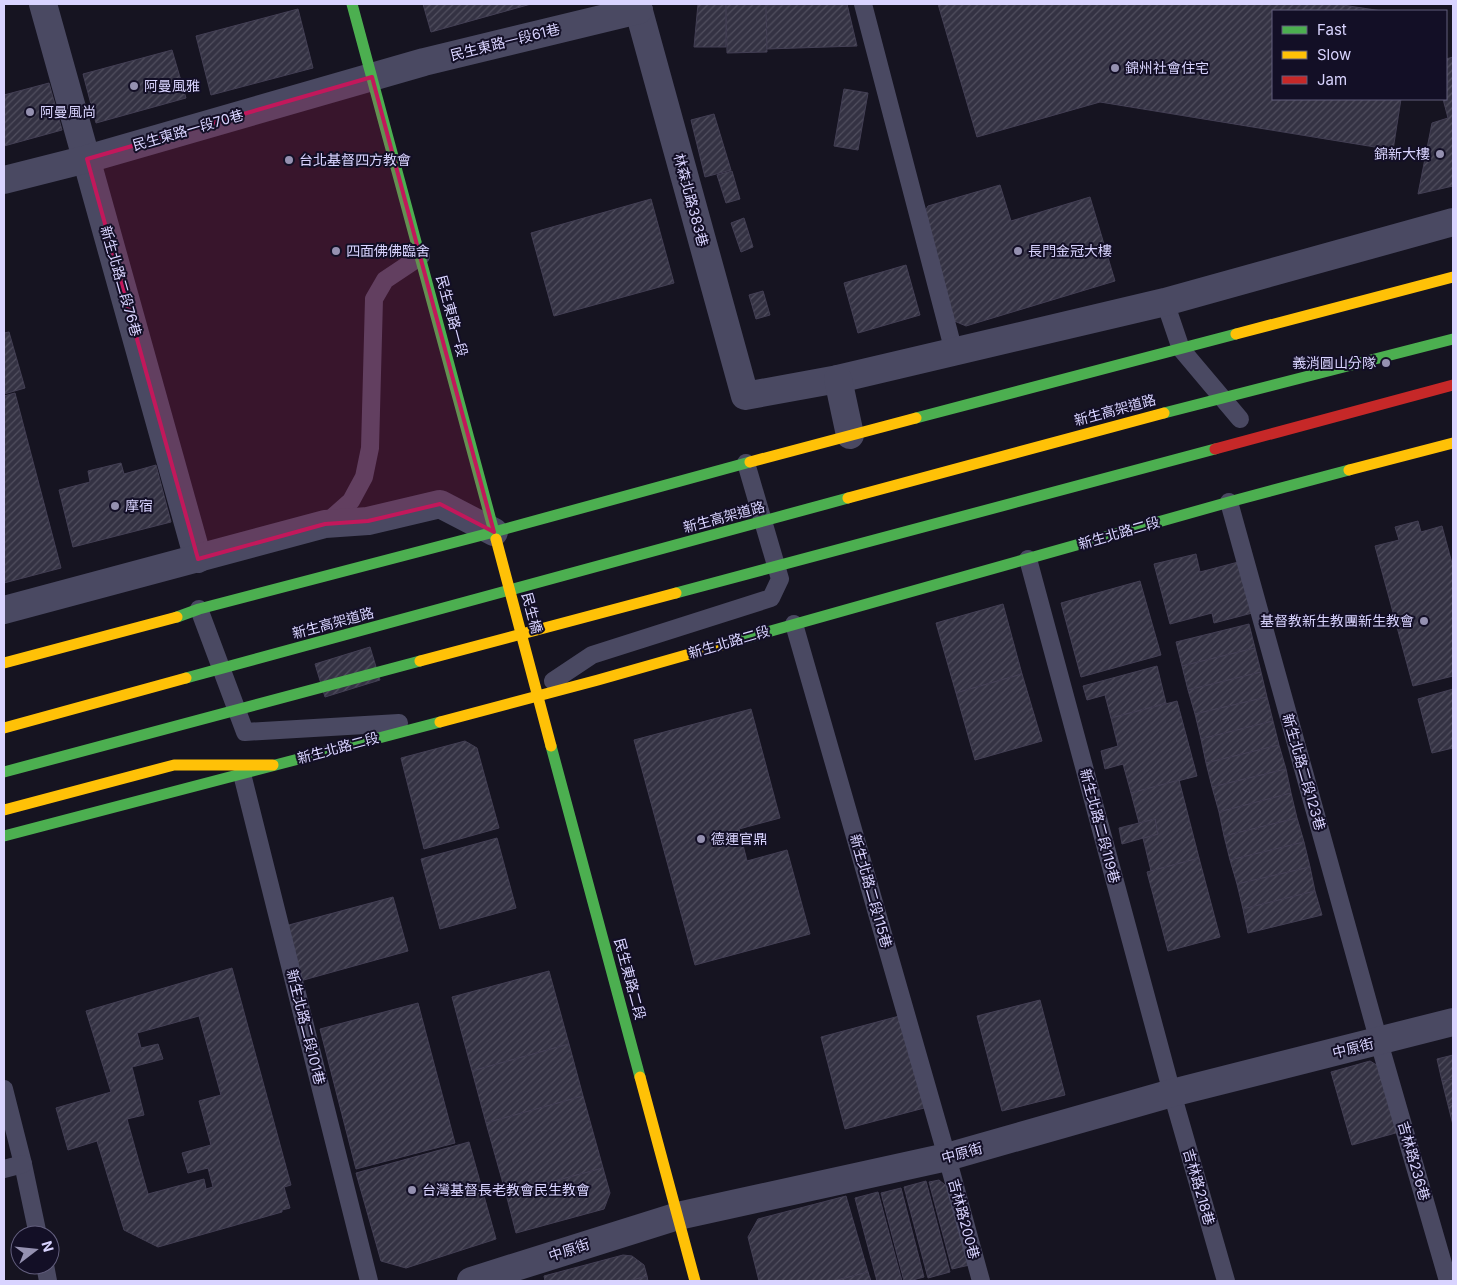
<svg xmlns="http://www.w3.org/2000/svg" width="1457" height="1285" font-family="Inter,'Noto Sans TC',sans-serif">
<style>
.building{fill:url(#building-hatch);stroke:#433f54;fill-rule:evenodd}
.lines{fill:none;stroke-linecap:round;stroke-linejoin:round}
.lane{stroke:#4a4962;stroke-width:18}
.street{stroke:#4a4962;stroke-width:28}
.fast{stroke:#4caf50;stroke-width:11}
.slow{stroke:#ffc107;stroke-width:11}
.jam{stroke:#c62828;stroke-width:11}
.marked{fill:#c2185b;fill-opacity:0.2;stroke:#c2185b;stroke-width:4;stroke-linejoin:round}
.poi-dot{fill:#9591b1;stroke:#130f26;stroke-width:2}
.labels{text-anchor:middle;stroke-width:4;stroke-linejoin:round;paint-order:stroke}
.street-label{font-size:14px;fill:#d9d4ff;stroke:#130f26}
.poi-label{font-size:14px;fill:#d9d4ff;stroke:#130f26;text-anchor:start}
</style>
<defs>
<pattern id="building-hatch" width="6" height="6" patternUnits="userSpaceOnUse" patternTransform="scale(1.25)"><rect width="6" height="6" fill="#343243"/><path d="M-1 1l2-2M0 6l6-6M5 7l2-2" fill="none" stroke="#514f5f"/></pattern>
</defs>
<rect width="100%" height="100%" fill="#161421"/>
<!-- building -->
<g class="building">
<path d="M423 4H531L431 32Z"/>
<path d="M698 4H726V47H694Z"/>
<path d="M726 4H766L767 52 727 53Z"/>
<path d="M847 4 857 46 767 49 766 5Z"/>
<path d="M938 4H1336L1382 11H1273V99H1401L1393 150 1100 102 977 137Z"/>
<path d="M298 9 313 68 211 95 196 36Z"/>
<path d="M172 50 186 98 96 123 83 74Z"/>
<path d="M1453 57V186L1418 194 1432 123 1448 118 1443 99H1446V86L1448 85 1446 76V59Z"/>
<path d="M49 83 62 130 4 146V95Z"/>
<path d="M844 89 868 93 858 150 834 146Z"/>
<path d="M714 114 731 170 705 177 691 120Z"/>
<path d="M732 171 740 199 726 203 717 175Z"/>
<path d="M1000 185 1011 221 1090 197 1115 281 966 326 952 320 920 220 928 206Z"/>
<path d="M651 199 674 283 554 316 531 233Z"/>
<path d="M744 218 753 247 741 252 731 223Z"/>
<path d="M906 265 920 315 858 333 844 283Z"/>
<path d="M763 291 770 315 756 319 749 295Z"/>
<path d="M9 332 25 388 4 394V333Z"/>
<path d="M15 393 61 568 4 583V396Z"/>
<path d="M121 463 124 474 156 465 171 522 73 547 59 490 90 482 88 471Z"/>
<path d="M1418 521 1421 532 1442 526 1453 567V676L1413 686 1375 546 1399 540 1395 527Z"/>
<path d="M1196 554 1200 572 1246 560 1260 611 1214 623 1212 613 1170 624 1154 564Z"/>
<path d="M1140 581 1161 655 1081 677 1061 603Z"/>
<path d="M1003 604 1022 674 956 693 936 623Z"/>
<path d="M1249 624 1255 648 1182 666 1176 642Z"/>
<path d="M370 647 380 680 325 697 315 664Z"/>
<path d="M1255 648 1261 672 1188 690 1182 666Z"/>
<path d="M1157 666 1166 703 1111 718 1105 695 1087 700 1083 686Z"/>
<path d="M1261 672 1267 697 1195 714 1188 690Z"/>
<path d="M1022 674 1042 741 975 760 956 693Z"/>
<path d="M1453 689V748L1432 753 1418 699Z"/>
<path d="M1267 697 1273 721 1201 739 1195 714Z"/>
<path d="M1177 701 1197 776 1131 793 1123 764 1105 769 1101 751 1118 746 1111 718Z"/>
<path d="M751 709 780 818 739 829 747 861 787 850 810 934 695 965 634 740Z"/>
<path d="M1273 721 1279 745 1206 763 1201 739Z"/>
<path d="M465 741 477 748 499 828 424 849 401 758Z"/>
<path d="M1279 745 1286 769 1212 787 1206 763Z"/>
<path d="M1286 769 1291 793 1219 812 1212 787Z"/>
<path d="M1179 780 1199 858 1151 871 1143 838 1158 834 1155 819 1139 823 1131 793Z"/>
<path d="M1291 793 1297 818 1224 836 1219 812Z"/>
<path d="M1297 818 1304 842 1230 860 1224 836Z"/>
<path d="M1155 819 1158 834 1122 844 1119 828Z"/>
<path d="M497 838 516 908 440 929 421 859Z"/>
<path d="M1304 842 1310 867 1237 884 1230 860Z"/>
<path d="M1199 858 1220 937 1168 951 1147 872Z"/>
<path d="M1310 867 1315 891 1243 909 1237 884Z"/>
<path d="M1315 891 1322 915 1248 933 1243 909Z"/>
<path d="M393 897 408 951 300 981 285 926Z"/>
<path d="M232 968 291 1185 284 1187 290 1208 282 1210V1212L158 1247 124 1230 97 1141 68 1150 56 1108 111 1092 86 1011ZM199 1016 221 1095 199 1101 211 1145 182 1153 188 1173 208 1168 213 1187 206 1189 204 1179 148 1194 127 1119 144 1115 132 1067 163 1059 158 1044 141 1048 137 1033Z"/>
<path d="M549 971 569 1044 472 1071 452 997Z"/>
<path d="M1040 1000 1065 1095 1002 1111 977 1016Z"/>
<path d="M418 1003 455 1143 356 1169 320 1029Z"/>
<path d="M903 1015 928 1107 845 1129 821 1037Z"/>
<path d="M569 1044 583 1096 486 1123 472 1071Z"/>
<path d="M1453 1055V1079L1442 1081 1437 1059Z"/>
<path d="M1370 1061 1385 1070 1403 1131 1352 1145 1331 1072Z"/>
<path d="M1453 1079V1103L1448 1105 1442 1081Z"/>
<path d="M583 1096 603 1168 506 1194 486 1123Z"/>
<path d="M1453 1103V1125L1448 1105Z"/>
<path d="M469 1142 496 1239 406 1268 381 1261 356 1173Z"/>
<path d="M603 1168 610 1193 604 1209 516 1233 506 1194Z"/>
<path d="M939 1180 955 1193 974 1264 952 1269 929 1182Z"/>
<path d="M926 1181 950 1272 928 1278 904 1187Z"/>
<path d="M901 1188 924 1277 909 1281H904L881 1193Z"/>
<path d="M878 1192 902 1281H877L855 1198Z"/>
<path d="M846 1196 868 1272 834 1281H759L748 1237 758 1219Z"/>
<path d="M623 1255 632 1256 644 1265 647 1276 629 1281H545L544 1276Z"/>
<path d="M868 1272 871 1281H834Z"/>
<path d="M647 1276 648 1281H629Z"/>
</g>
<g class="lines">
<!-- lane -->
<g class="lane">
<path d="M863 4 954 352"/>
<path d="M1165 302 1181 349 1240 419"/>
<path d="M1229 502 1379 1042 1448 1281"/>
<path d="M325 524 351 501 364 477 370 448 374 299 385 280 421 256"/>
<path d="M1028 559 1172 1093 1226 1281"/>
<path d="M199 609 245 732 399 723"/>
<path d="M794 624 947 1157 981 1281"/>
<path d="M553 681 592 655 771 598 780 579 746 463"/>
<path d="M242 774 369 1281"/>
<path d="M4 1089 23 1164 38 1235"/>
<path d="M4 1169 23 1164"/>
<path d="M45 1265 48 1281"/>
</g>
<!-- street -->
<g class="street">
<path d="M43 4 198 559"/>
<path d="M637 4 745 396 838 379 1165 302 1453 222"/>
<path d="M4 180 87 159 424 62 639 10"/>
<path d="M838 379 850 435"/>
<path d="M4 610 325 524 368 521 440 504 494 532"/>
<path d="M471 1281 678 1216 947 1157 1172 1093 1453 1022"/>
</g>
<!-- fast -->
<g class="fast">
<path d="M352 4 496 539"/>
<path d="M1164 413 1453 339"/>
<path d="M916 418 1236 334"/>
<path d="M676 593 1215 449"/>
<path d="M177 617 199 609 494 532 750 462"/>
<path d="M732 642 1229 502 1349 470"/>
<path d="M186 678 848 498"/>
<path d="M551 746 640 1077"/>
<path d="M4 772 420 661"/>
<path d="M4 836 440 722"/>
</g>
<!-- slow -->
<g class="slow">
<path d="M1236 334 1453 277"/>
<path d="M750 462 916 418"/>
<path d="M1349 470 1453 443"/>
<path d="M848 498 1164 413"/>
<path d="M496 539 551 746"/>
<path d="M420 661 676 593"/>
<path d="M4 663 177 617"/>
<path d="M440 722 598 680 732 642"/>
<path d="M4 728 186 678"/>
<path d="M4 810 174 765H273"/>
<path d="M640 1077 695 1281"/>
</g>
<!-- jam -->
<path class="jam" d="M1215 449 1453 385"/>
</g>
<!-- marked area -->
<path class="marked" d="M372 77 494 532 440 504 368 521 325 524 198 559 87 159Z"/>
<!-- markers -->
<g class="poi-dot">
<circle cx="1115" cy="68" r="5"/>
<circle cx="134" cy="86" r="5"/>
<circle cx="30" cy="112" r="5"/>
<circle cx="1440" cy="154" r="5"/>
<circle cx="289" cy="160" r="5"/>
<circle cx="336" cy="251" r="5"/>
<circle cx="1018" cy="251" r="5"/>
<circle cx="1386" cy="363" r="5"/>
<circle cx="115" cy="506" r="5"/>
<circle cx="1424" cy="621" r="5"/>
<circle cx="701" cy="839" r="5"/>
<circle cx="412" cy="1190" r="5"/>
</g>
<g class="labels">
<!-- street labels -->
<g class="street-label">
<text transform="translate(505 42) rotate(-14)" y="5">民生東路一段61巷</text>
<text transform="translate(188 130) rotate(-16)" y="5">民生東路一段70巷</text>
<text transform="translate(691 200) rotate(75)" y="5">林森北路383巷</text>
<text transform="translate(121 281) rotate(74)" y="5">新生北路二段76巷</text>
<text transform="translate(452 316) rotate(75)" y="5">民生東路一段</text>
<text transform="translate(1115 410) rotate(-15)" y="5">新生高架道路</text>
<text transform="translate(724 517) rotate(-15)" y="5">新生高架道路</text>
<text transform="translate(1119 533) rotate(-16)" y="5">新生北路二段</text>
<text transform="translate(532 613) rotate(75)" y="5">民生橋</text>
<text transform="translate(333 623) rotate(-15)" y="5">新生高架道路</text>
<text transform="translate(729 642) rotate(-16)" y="5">新生北路二段</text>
<text transform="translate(338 748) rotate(-15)" y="5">新生北路二段</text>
<text transform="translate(1304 772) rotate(74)" y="5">新生北路二段123巷</text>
<text transform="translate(1100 826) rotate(75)" y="5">新生北路二段119巷</text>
<text transform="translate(871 891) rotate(74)" y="5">新生北路二段115巷</text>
<text transform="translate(630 979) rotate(75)" y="5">民生東路二段</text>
<text transform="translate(306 1027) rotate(76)" y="5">新生北路二段101巷</text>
<text transform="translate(1353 1048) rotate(-14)" y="5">中原街</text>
<text transform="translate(962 1153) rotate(-15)" y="5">中原街</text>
<text transform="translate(1414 1161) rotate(74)" y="5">吉林路236巷</text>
<text transform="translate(1199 1187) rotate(74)" y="5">吉林路218巷</text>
<text transform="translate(964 1219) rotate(75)" y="5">吉林路200巷</text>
<text transform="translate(569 1250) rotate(-18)" y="5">中原街</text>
</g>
<!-- poi labels -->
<g class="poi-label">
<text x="1125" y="73">錦州社會住宅</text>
<text x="144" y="91">阿曼風雅</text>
<text x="40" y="117">阿曼風尚</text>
<text x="1430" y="159" text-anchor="end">錦新大樓</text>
<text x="299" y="165">台北基督四方教會</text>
<text x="346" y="256">四面佛佛臨舍</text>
<text x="1028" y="256">長門金冠大樓</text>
<text x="1376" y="368" text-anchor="end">義消圓山分隊</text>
<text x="125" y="511">摩宿</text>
<text x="1414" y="626" text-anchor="end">基督教新生教團新生教會</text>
<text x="711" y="844">德運官鼎</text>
<text x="422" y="1195">台灣基督長老教會民生教會</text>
</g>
</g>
<!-- border -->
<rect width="1457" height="1285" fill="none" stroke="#d9d4ff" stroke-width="10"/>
<!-- legend -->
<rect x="1272" y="10" width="175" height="90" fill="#130f26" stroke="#625e7d"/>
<rect x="1282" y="26" width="25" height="8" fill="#4caf50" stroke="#625e7d"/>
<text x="1317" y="35" font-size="15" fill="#d9d4ff">Fast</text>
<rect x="1282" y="51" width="25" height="8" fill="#ffc107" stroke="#625e7d"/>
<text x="1317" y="60" font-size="15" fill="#d9d4ff">Slow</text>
<rect x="1282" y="76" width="25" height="8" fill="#c62828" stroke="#625e7d"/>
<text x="1317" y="85" font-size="15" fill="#d9d4ff">Jam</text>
<!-- north arrow -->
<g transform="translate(35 1250) rotate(74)"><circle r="24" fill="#130f26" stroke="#625e7d"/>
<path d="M0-4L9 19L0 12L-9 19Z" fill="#9591b1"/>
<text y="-8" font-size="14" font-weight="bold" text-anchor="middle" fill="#d9d4ff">N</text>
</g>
</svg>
